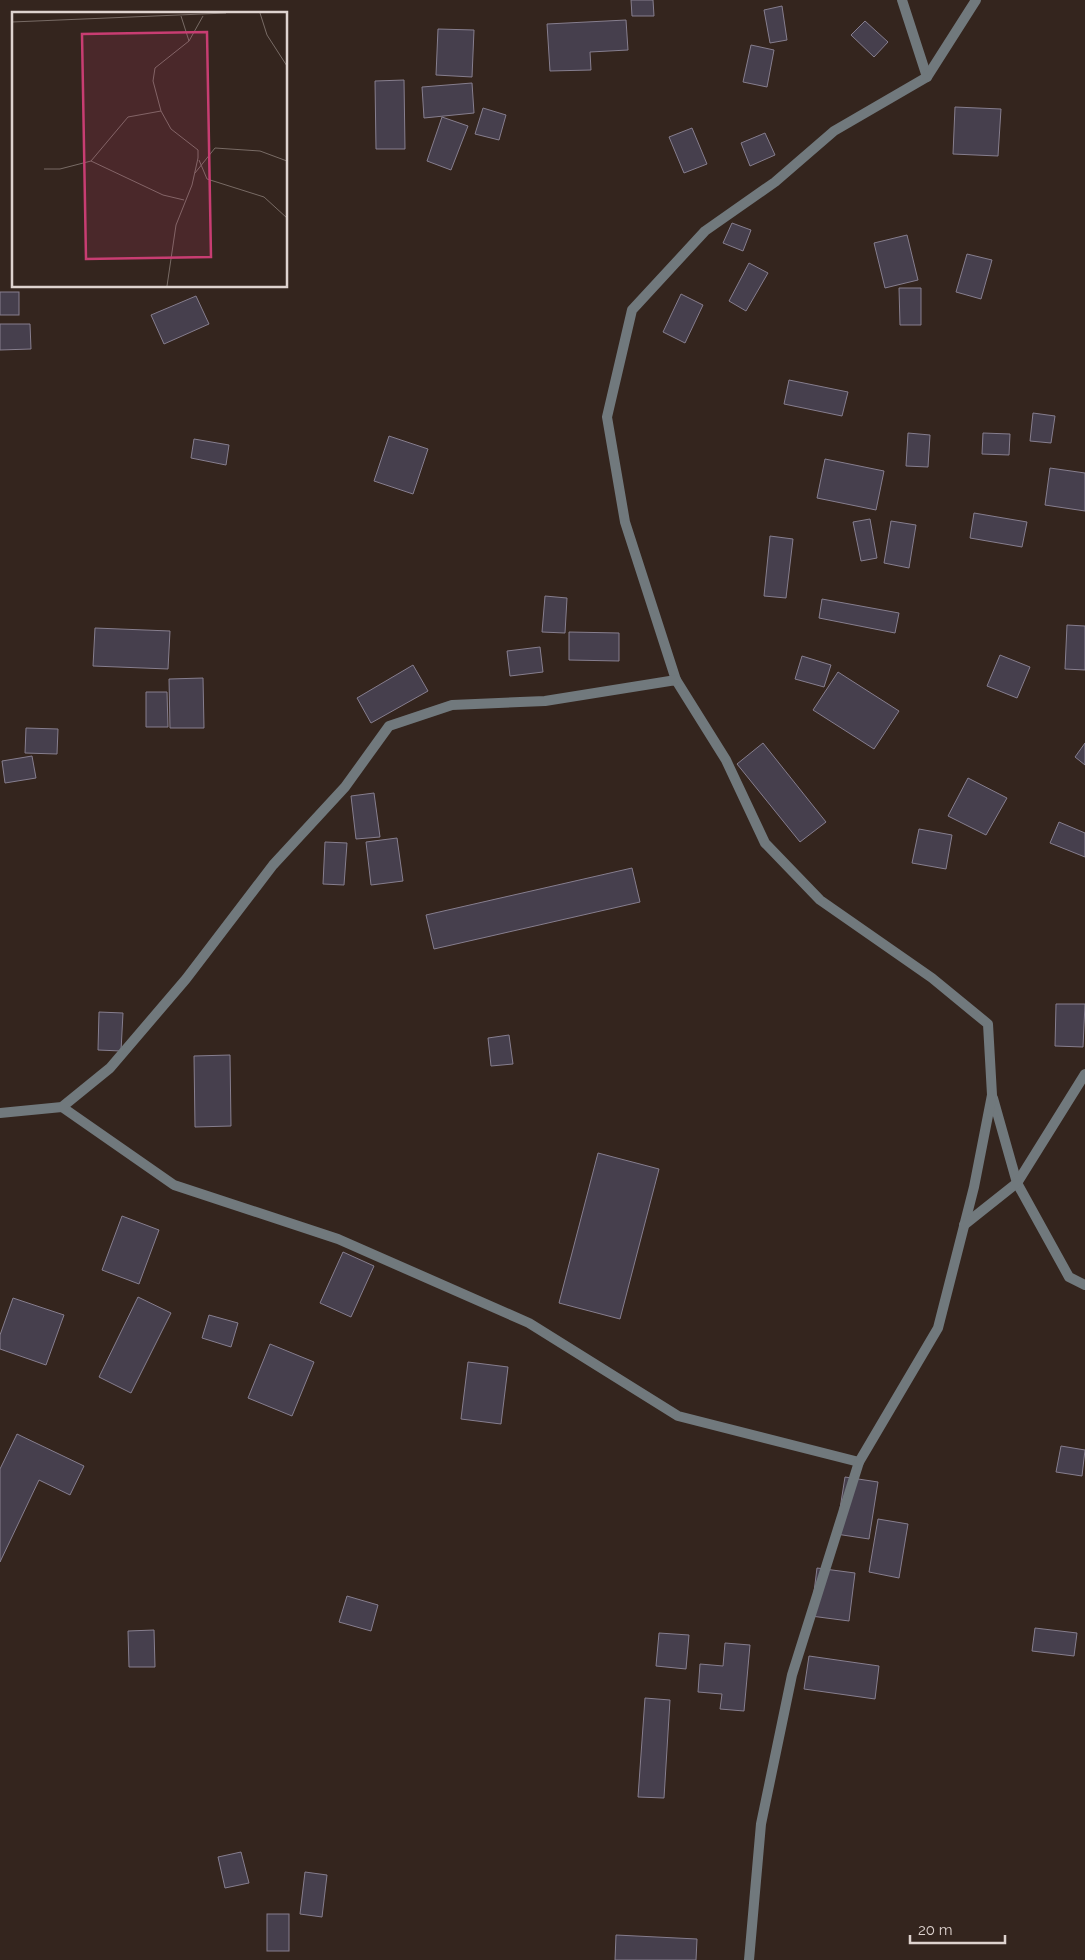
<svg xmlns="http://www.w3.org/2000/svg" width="1085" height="1960" font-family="Raleway,sans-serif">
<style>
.building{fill:#463f4d;stroke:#867e8e}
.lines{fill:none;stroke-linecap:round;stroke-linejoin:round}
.street{stroke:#71797d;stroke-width:10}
.inset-road{fill:none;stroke:#786b65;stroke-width:1}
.view{fill:#c83d72;fill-opacity:0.15;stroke:#c83d72;stroke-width:2.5}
.inset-edge{fill:none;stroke:#ded3cf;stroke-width:2.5}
</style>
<rect width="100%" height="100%" fill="#34251e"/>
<!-- building -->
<g class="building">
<path d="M631 0H653L654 16H632Z"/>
<path d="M782 6 787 40 770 43 764 10Z"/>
<path d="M626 20 628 50 590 52 591 70 550 71 547 24Z"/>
<path d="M865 21 888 42 874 57 851 35Z"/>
<path d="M438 29 474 30 472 77 436 75Z"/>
<path d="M751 45 774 50 767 87 743 82Z"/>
<path d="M404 80 405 149H376L375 81Z"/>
<path d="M472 83 474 113 424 118 422 87Z"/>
<path d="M955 107 1001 109 998 156 953 154Z"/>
<path d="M483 108 506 115 499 140 475 134Z"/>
<path d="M442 117 468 126 451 170 427 161Z"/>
<path d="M692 128 707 164 684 173 669 137Z"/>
<path d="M765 133 775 155 750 166 741 143Z"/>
<path d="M732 223 751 230 743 251 723 243Z"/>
<path d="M907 235 918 280 885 288 874 243Z"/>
<path d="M967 254 992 260 981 299 956 292Z"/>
<path d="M749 263 768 273 746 311 729 301Z"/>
<path d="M899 288H921V325H900Z"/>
<rect x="0" y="292" width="19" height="23"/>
<path d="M681 294 703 305 685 343 663 332Z"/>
<path d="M196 296 209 324 164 344 151 315Z"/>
<path d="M0 324H30L31 349 0 350Z"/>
<path d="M789 380 848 392 842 416 784 404Z"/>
<path d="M1033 413 1055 416 1051 443 1030 441Z"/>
<path d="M908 433 930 435 928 467 906 466Z"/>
<path d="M983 433 1010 434 1009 455 982 454Z"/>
<path d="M389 436 428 449 413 494 374 481Z"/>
<path d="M194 439 229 445 226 465 191 458Z"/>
<path d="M825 459 884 471 876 510 817 498Z"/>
<path d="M1050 468 1085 473V511L1045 505Z"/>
<path d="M974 513 1027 522 1022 547 970 538Z"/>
<path d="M870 519 877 558 861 561 853 522Z"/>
<path d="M891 521 916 525 909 568 884 563Z"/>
<path d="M770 536 793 539 786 598 764 596Z"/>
<path d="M545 596 567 598 565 633 542 632Z"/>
<path d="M822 599 899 613 895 633 819 618Z"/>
<path d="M1067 625 1085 626V670L1065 669Z"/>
<path d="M95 628 170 631 168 669 93 666Z"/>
<path d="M569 632 619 633V661L569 660Z"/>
<path d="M540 647 543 672 510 676 507 651Z"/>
<path d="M1000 655 1030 667 1017 698 987 686Z"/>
<path d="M802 656 831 665 824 687 795 679Z"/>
<path d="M413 665 428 691 371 723 357 698Z"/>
<path d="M838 672 899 711 874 749 813 710Z"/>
<path d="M203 678 204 728H170L169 679Z"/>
<path d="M146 692H167L168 727H146Z"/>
<path d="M26 728 58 729 57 754 25 753Z"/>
<path d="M763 743 826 822 800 842 737 764Z"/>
<path d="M1085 743V765L1075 757Z"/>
<path d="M32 756 36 778 5 783 2 761Z"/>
<path d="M968 778 1007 798 986 835 948 816Z"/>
<path d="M374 793 380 837 356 839 351 796Z"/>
<path d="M1059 822 1085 833V857L1050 843Z"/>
<path d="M919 829 952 835 946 869 912 863Z"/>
<path d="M397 838 403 881 371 885 366 842Z"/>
<path d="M325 842 347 843 344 885 323 884Z"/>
<path d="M632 868 640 902 434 949 426 915Z"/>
<path d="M1056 1004H1085L1083 1047 1055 1046Z"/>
<path d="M99 1012 123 1013 121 1051 98 1050Z"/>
<path d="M509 1035 513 1064 491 1066 488 1038Z"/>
<path d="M230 1055 231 1126 195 1127 194 1056Z"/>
<path d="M598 1153 659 1169 620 1319 559 1303Z"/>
<path d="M122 1216 159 1230 139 1284 102 1270Z"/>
<path d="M343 1252 374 1266 351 1317 320 1303Z"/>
<path d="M138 1297 171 1313 131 1393 99 1377Z"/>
<path d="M13 1298 64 1315 46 1365 0 1349V1335Z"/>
<path d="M209 1315 238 1323 231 1347 202 1338Z"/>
<path d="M270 1344 314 1362 292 1416 248 1398Z"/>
<path d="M468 1362 508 1367 501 1424 461 1419Z"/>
<path d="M17 1434 84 1466 70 1495 39 1480 0 1562V1469Z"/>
<path d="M1061 1446 1085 1450 1082 1476 1056 1472Z"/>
<path d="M845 1477 878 1482 869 1539 836 1534Z"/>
<path d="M878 1519 908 1524 899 1578 869 1572Z"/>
<path d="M817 1568 855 1573 849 1621 811 1616Z"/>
<path d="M347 1596 378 1605 371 1631 339 1622Z"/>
<path d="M1035 1628 1077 1633 1074 1656 1032 1651Z"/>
<path d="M154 1630 155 1667H129L128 1631Z"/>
<path d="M659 1633 689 1635 686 1669 656 1666Z"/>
<path d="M725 1643 750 1645 744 1711 720 1709 722 1694 698 1692 700 1664 723 1666Z"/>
<path d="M809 1656 879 1666 875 1699 804 1689Z"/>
<path d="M645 1698 670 1700 664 1798 638 1797Z"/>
<path d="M241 1852 249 1883 225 1888 218 1857Z"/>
<path d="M305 1872 327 1875 322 1917 300 1914Z"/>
<rect x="267" y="1914" width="22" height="37"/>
<path d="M616 1935 697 1939 696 1960H615Z"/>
</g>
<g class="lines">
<!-- street -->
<g class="street">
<path d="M902 0 927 77"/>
<path d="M676 680 625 522 607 417 632 310 705 231 775 182 834 131 927 77 976 0"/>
<path d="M993 1098 1017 1183 1069 1277 1085 1285"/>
<path d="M62 1107 174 1185 338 1239 529 1323 678 1416 859 1462"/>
<path d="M0 1113 62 1107 110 1068 186 979 273 865 345 787 389 726 452 705 545 701 676 680 726 760 765 843 820 900 932 978 988 1024 992 1095 974 1187 938 1328 859 1462 792 1675 761 1824 749 1960"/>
<path d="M964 1225 1017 1183 1085 1074"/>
</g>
</g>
<!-- overview -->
<g transform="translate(12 12)">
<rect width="275" height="275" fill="#34251e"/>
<path class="inset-road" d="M248 1 255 23 275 54M169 4 177 29M0 10 214 1M149 99 141 69 143 56 177 29 191 4M187 148 195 167 252 185 275 206M79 149 151 183 172 188M32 157H48L79 149 116 105 149 99 159 117 186 138V146L180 173 164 213 155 274M183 161 203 136 248 139 275 149"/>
<path class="view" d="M195 20 199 245 74 247 70 22Z"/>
<rect width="275" height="275" class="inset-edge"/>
</g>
<!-- scale -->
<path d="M910 1935v8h95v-8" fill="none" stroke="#ded3cf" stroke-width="2.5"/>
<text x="918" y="1935" font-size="15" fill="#ded3cf" stroke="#34251e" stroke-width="4" paint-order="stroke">20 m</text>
</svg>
